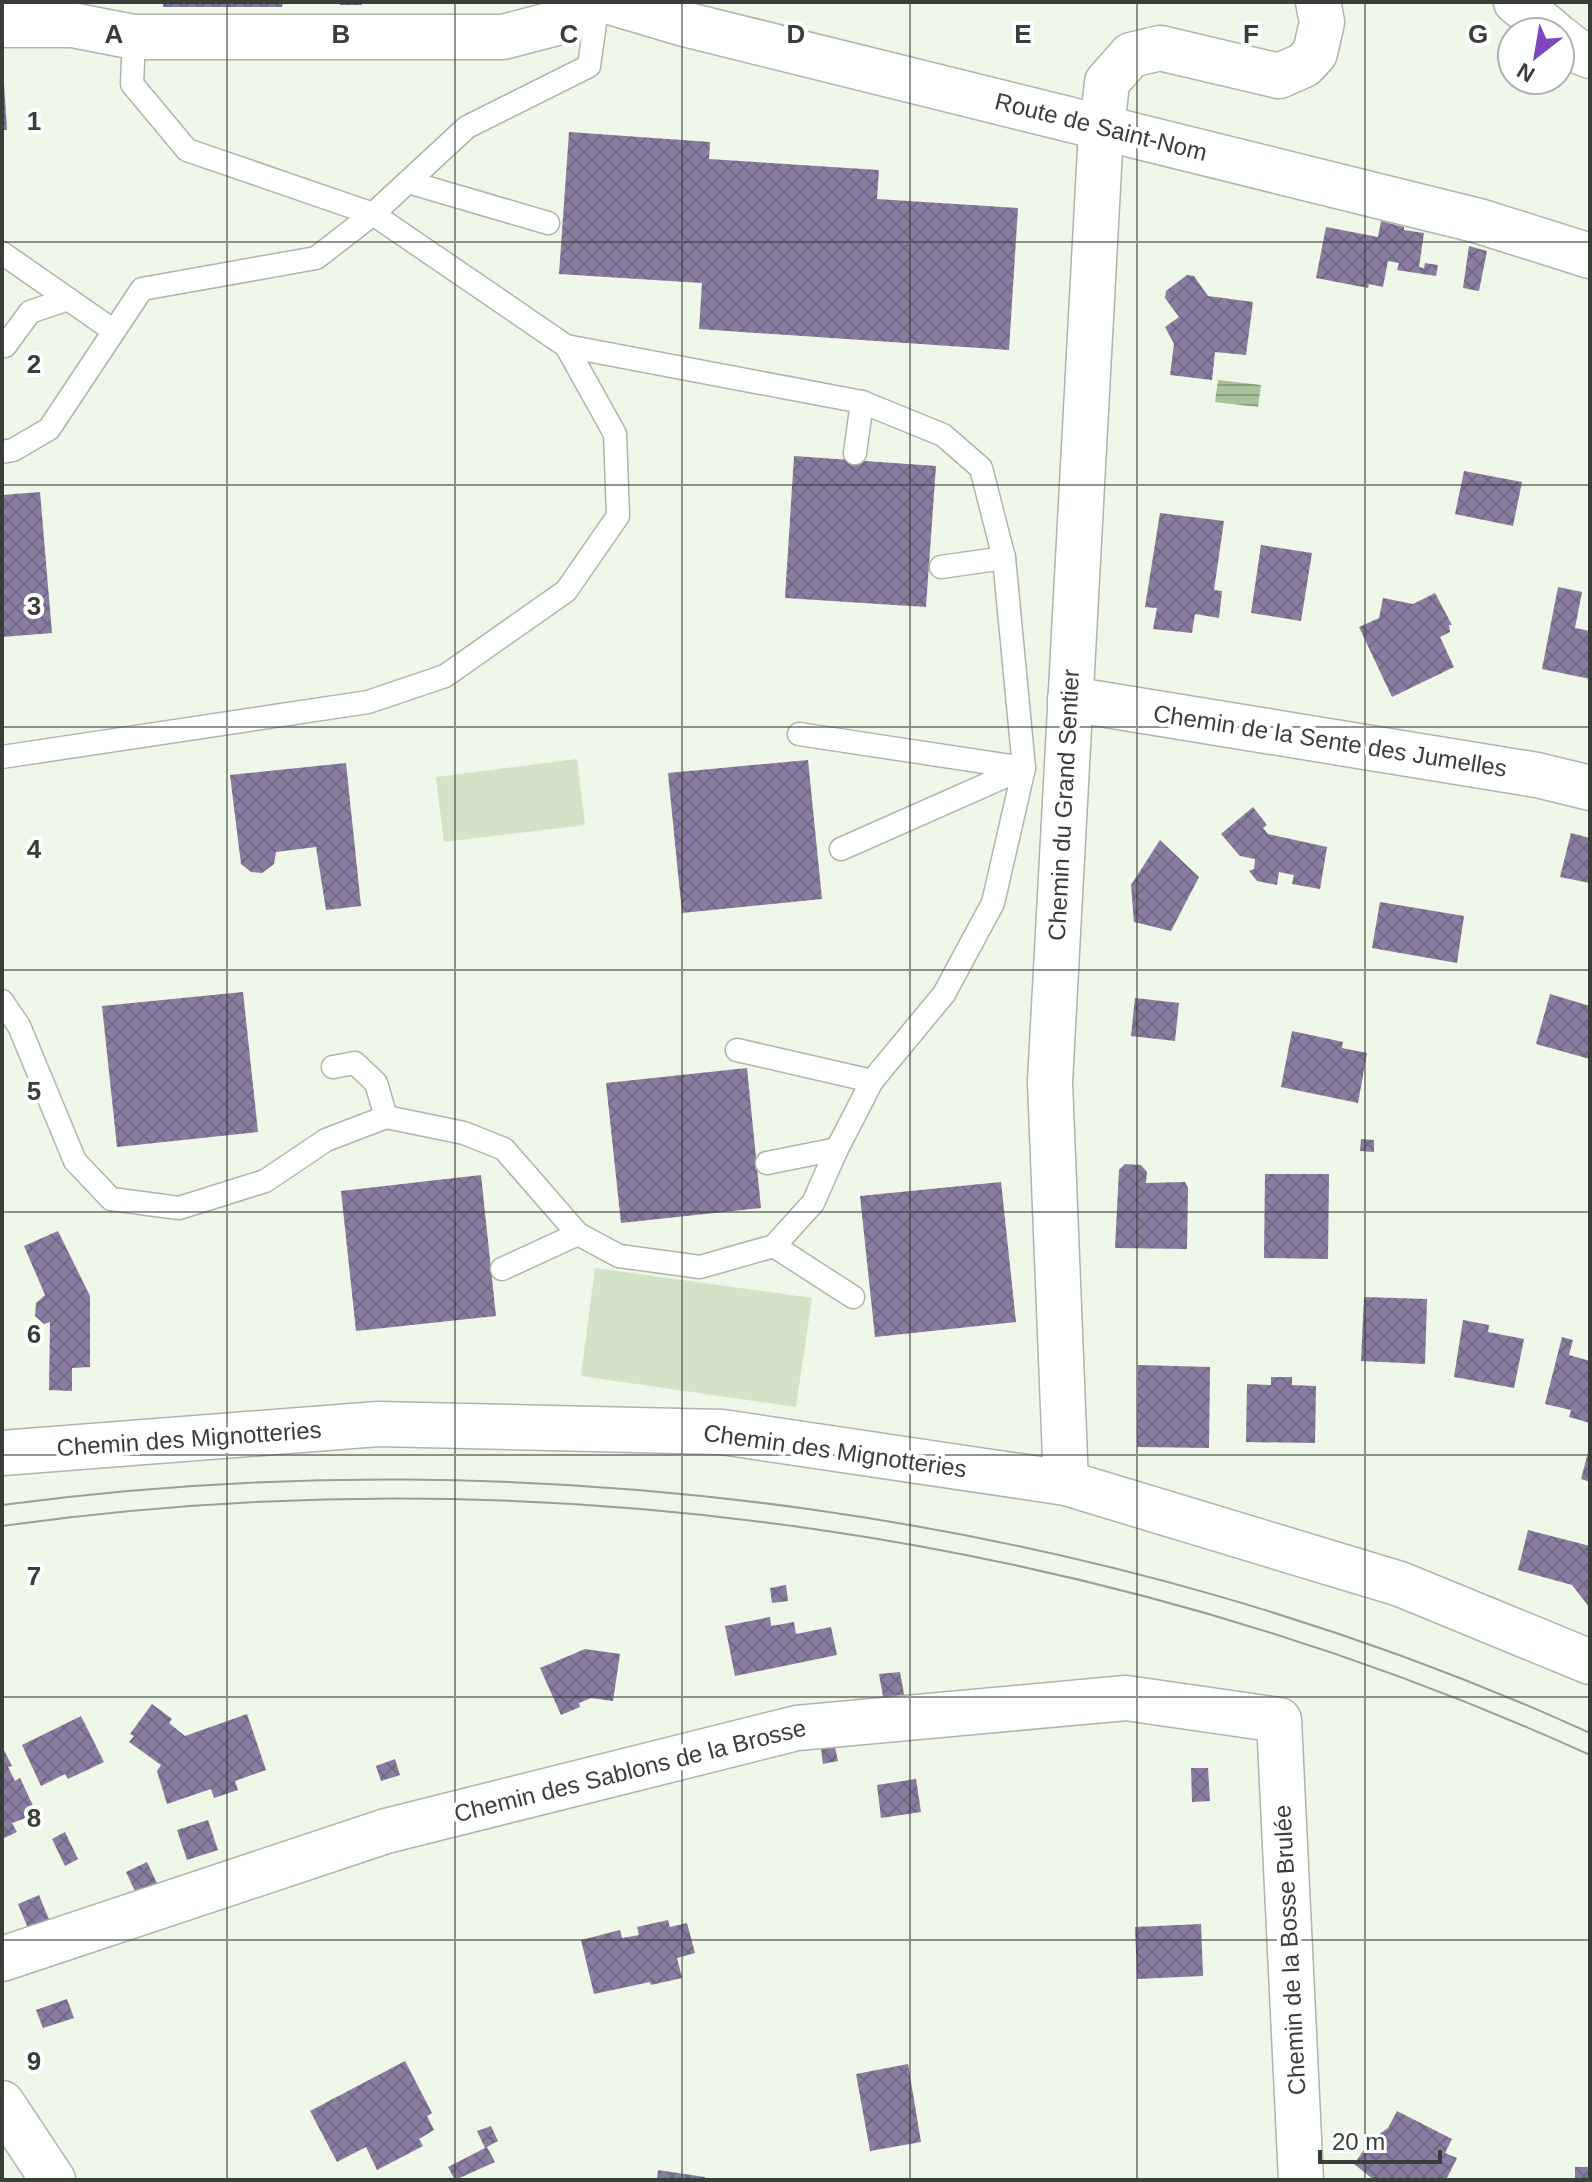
<svg xmlns="http://www.w3.org/2000/svg" width="1592" height="2182" font-family="Helvetica,sans-serif">
<style>
.green{fill:#d2e3c8}
.water{fill:url(#water-rules)}
.building{fill:url(#building-cross-hatch)}
.lines{fill:none;stroke-linecap:round;stroke-linejoin:round}
.service-casing{stroke:#adb6a8;stroke-width:25}
.minor-casing{stroke:#adb6a8;stroke-width:47}
.tertiary-casing{stroke:#adb6a8;stroke-width:47}
.service{stroke:#fff;stroke-width:22}
.minor{stroke:#fff;stroke-width:44}
.tertiary{stroke:#fff;stroke-width:44}
.tram{stroke:#9aa095;stroke-width:2}
.grid{fill:none;stroke:#3a3e38;stroke-width:2;stroke-opacity:0.55}
.labels{text-anchor:middle;stroke-width:8;stroke-linejoin:round;paint-order:stroke}
.street-label{font-size:24px;fill:#3a3e38;stroke:#fff}
.grid-label{font-size:26px;text-anchor:middle;font-weight:bold;fill:#3a3e38;stroke:#fff;stroke-width:8;stroke-linejoin:round;paint-order:stroke}
</style>
<defs>
<pattern id="water-rules" width="6" height="5" patternUnits="userSpaceOnUse" patternTransform="scale(2)"><rect width="6" height="5" fill="#abc19c"/><path d="M0 2.5h6" fill="none" stroke="#8c9e80"/></pattern>
<pattern id="building-cross-hatch" width="8" height="8" patternUnits="userSpaceOnUse" patternTransform="scale(2)"><rect width="8" height="8" fill="#8b7da1"/><path d="M0 0l8 8M0 8l8-8" fill="none" stroke="#736884"/></pattern>
</defs>
<rect width="100%" height="100%" fill="#eef7e8"/>
<!-- green -->
<g class="green">
<path d="M577 759 585 825 444 842 436 777Z"/>
<path d="M595 1268 812 1298 796 1407 581 1376Z"/>
</g>
<!-- water -->
<path class="water" d="M1218 380 1261 385 1258 407 1215 402Z"/>
<!-- building -->
<g class="building">
<path d="M163 2H283L282 7H163Z"/>
<rect x="340" y="2" width="22" height="3"/>
<path d="M2 84H4L7 130H2Z"/>
<path d="M569 132 710 142 709 159 879 170 877 199 1018 208 1009 350 699 329 702 283 559 274Z"/>
<path d="M1381 221 1404 227V230L1424 233 1419 267 1424 268 1425 263 1438 265 1436 276 1397 270 1399 263 1388 261 1383 287 1369 284 1368 288 1316 278 1326 227 1378 237Z"/>
<path d="M1469 246 1487 251 1479 291 1463 288Z"/>
<path d="M1187 275 1194 276 1208 296 1253 302 1246 355 1215 352 1212 380 1170 375 1174 344 1165 327 1179 317 1165 298 1166 291Z"/>
<path d="M794 456 936 466 926 607 785 598Z"/>
<path d="M1464 471 1522 482 1513 526 1455 514Z"/>
<path d="M40 492 52 633 2 637V495Z"/>
<path d="M1160 513 1224 521 1214 590 1222 591 1219 618 1195 614 1192 633 1153 629 1157 608 1145 607Z"/>
<path d="M1261 545 1312 553 1301 621 1251 613Z"/>
<path d="M1558 587 1582 592 1575 628 1590 631V679L1542 669Z"/>
<path d="M1435 593 1452 625H1449L1450 632 1440 637 1454 667 1392 697 1359 627 1379 618 1383 598 1413 604Z"/>
<path d="M808 760 822 899 682 913 668 773Z"/>
<path d="M346 763 361 906 326 910 316 847 276 852 274 864 262 873 251 872 241 864 230 775Z"/>
<path d="M1253 807 1267 825 1263 828 1268 834 1327 847 1320 889 1292 884 1294 875 1279 872 1277 885 1257 881 1249 871 1254 869 1255 859 1240 856 1221 834Z"/>
<path d="M1571 833 1590 838V883L1560 877Z"/>
<path d="M1160 840 1199 877 1171 931 1134 922 1131 885Z"/>
<path d="M1380 902 1464 916 1457 963 1372 948Z"/>
<path d="M243 992 258 1132 117 1147 102 1006Z"/>
<path d="M1550 994 1590 1006V1059L1536 1044Z"/>
<path d="M1135 998 1179 1003 1175 1041 1131 1036Z"/>
<path d="M1292 1031 1343 1042 1342 1048 1367 1053 1358 1103 1281 1087Z"/>
<path d="M747 1068 761 1208 621 1223 606 1083Z"/>
<path d="M1361 1139 1374 1140V1152L1360 1151Z"/>
<path d="M1125 1164 1141 1165 1147 1172 1146 1183 1185 1182 1188 1188 1187 1249 1115 1248 1119 1170Z"/>
<path d="M1265 1174H1329L1328 1259 1264 1258Z"/>
<path d="M481 1175 496 1316 356 1331 341 1191Z"/>
<path d="M1001 1182 1016 1322 875 1337 860 1196Z"/>
<path d="M58 1231 90 1296V1367L72 1368V1391L49 1390 50 1322 44 1324 35 1316 36 1303 45 1295 24 1246Z"/>
<path d="M1364 1297 1427 1299 1425 1364 1361 1361Z"/>
<path d="M1463 1320 1489 1325 1488 1332 1524 1339 1514 1388 1454 1377Z"/>
<path d="M1562 1337 1573 1340 1569 1355 1590 1361V1423L1569 1417 1571 1410 1545 1404Z"/>
<path d="M1138 1365 1210 1367 1209 1448 1137 1447Z"/>
<path d="M1271 1377H1292V1385L1316 1386 1315 1443 1246 1442 1247 1384 1271 1385Z"/>
<path d="M1589 1449 1590 1450V1482L1581 1479Z"/>
<path d="M1528 1530 1590 1546V1608L1572 1585 1518 1570Z"/>
<path d="M786 1585 788 1601 772 1603 770 1588Z"/>
<path d="M770 1617 771 1626 794 1622 796 1634 831 1627 837 1655 735 1676 725 1626Z"/>
<path d="M585 1649 620 1654 613 1701 591 1698 579 1703 580 1707 561 1715 540 1668Z"/>
<path d="M900 1672 905 1699 884 1702 879 1674Z"/>
<path d="M152 1704 172 1719 169 1723 185 1736 247 1714 266 1770 235 1781 238 1790 214 1798 211 1789 167 1804 157 1771 161 1765 129 1742 134 1736 130 1734Z"/>
<path d="M81 1716 104 1762 68 1779 65 1774 41 1786 22 1745Z"/>
<path d="M2 1746 12 1766 8 1767 15 1781 20 1778 37 1814 12 1823 17 1832 2 1839Z"/>
<path d="M835 1747 838 1761 823 1764 821 1749Z"/>
<path d="M395 1759 400 1775 381 1781 376 1766Z"/>
<path d="M1191 1768H1208L1210 1801 1192 1802Z"/>
<path d="M916 1779 921 1812 881 1818 877 1785Z"/>
<path d="M208 1820 218 1850 187 1860 177 1830Z"/>
<path d="M65 1832 78 1859 65 1866 52 1839Z"/>
<path d="M147 1862 162 1894 141 1904 126 1872Z"/>
<path d="M39 1895 53 1929 32 1938 18 1904Z"/>
<path d="M668 1920 670 1927 687 1923 695 1953 677 1958 682 1978 651 1985 650 1982 594 1994 581 1940 620 1930 622 1938 639 1935 637 1927Z"/>
<path d="M1201 1924 1203 1976 1137 1979 1135 1927Z"/>
<path d="M67 1999 74 2018 43 2028 36 2010Z"/>
<path d="M405 2061 432 2113 427 2116 434 2130 419 2139 423 2146 377 2170 366 2147 337 2162 310 2111Z"/>
<path d="M908 2064 921 2142 870 2151 856 2074Z"/>
<path d="M1397 2111 1452 2139 1445 2153 1457 2158 1447 2178 1452 2180H1374L1354 2164 1371 2140 1388 2128Z"/>
<path d="M491 2126 498 2141 487 2147 495 2162 455 2180 448 2167 485 2148 477 2131Z"/>
<rect x="1575" y="2167" width="15" height="13"/>
<path d="M658 2170 705 2177 704 2180H657Z"/>
</g>
<g class="lines">
<defs>
<g id="service">
<path d="M408 182 548 223"/>
<path d="M2 253 114 331"/>
<path d="M2 346H5L30 312 68 299"/>
<path d="M2 452 13 450 49 429 142 289 316 258 373 214 467 127 589 66 598 2"/>
<path d="M855 453 862 402"/>
<path d="M941 567 1004 558"/>
<path d="M799 734 1024 768 841 849"/>
<path d="M2 757 368 702 445 676 566 591 618 516 615 434 566 346"/>
<path d="M2 1001 19 1026 75 1161 111 1199 179 1208 265 1181 326 1140 386 1117 464 1133 504 1149 578 1234 619 1256 700 1267 774 1246 813 1203 837 1149 872 1081 944 994 993 903 1024 768 1004 558 981 468 943 435 862 402 566 346 373 214 187 150 132 84 134 37"/>
<path d="M737 1050 872 1081"/>
<path d="M333 1067 355 1063 376 1083 386 1117"/>
<path d="M767 1163 837 1149"/>
<path d="M774 1246 853 1297"/>
<path d="M502 1269 578 1234"/>
</g>
<g id="minor">
<path d="M1516 2 1553 32"/>
<path d="M1560 38 1575 50 1590 56"/>
<path d="M1070 699 1537 775 1590 788"/>
<path d="M2 1453 378 1424 722 1432 1066 1483 1400 1584 1590 1662"/>
<path d="M1066 1483 1050 1082 1100 149 1107 82 1131 55 1160 48 1279 76 1304 65 1315 53 1322 22 1318 2"/>
<path d="M2 1959 386 1831 797 1728 1126 1698 1279 1720 1301 2180"/>
<path d="M2 2103 53 2180"/>
</g>
<g id="tertiary">
<path d="M610 2 684 24 1479 221 1590 256"/>
<path d="M2 25H72L134 37H503L568 20 593 2"/>
</g>
</defs>
<!-- service casing -->
<use href="#service" class="service-casing"/>
<!-- minor casing -->
<use href="#minor" class="minor-casing"/>
<!-- tertiary casing -->
<use href="#tertiary" class="tertiary-casing"/>
<!-- service -->
<use href="#service" class="service"/>
<!-- minor -->
<use href="#minor" class="minor"/>
<!-- tertiary -->
<use href="#tertiary" class="tertiary"/>
<!-- tram -->
<g class="tram">
<path d="M2 1505C529 1434 1105 1512 1590 1733"/>
<path d="M2 1526C536 1451 1099 1532 1590 1755"/>
</g>
</g>
<!-- grid -->
<path class="grid" d="M227 2V2180M455 2V2180M682 2V2180M910 2V2180M1137 2V2180M1365 2V2180M2 242H1590M2 485H1590M2 727H1590M2 970H1590M2 1212H1590M2 1455H1590M2 1697H1590M2 1940H1590"/>
<g class="labels">
<!-- street labels -->
<g class="street-label">
<text transform="translate(1101 127) rotate(14)" y="8">Route de Saint-Nom</text>
<text transform="translate(1330 741) rotate(9)" y="8">Chemin de la Sente des Jumelles</text>
<text transform="translate(1064 805) rotate(-87)" y="8">Chemin du Grand Sentier</text>
<text transform="translate(189 1439) rotate(-4)" y="8">Chemin des Mignotteries</text>
<text transform="translate(835 1451) rotate(8)" y="8">Chemin des Mignotteries</text>
<text transform="translate(630 1771) rotate(-14)" y="8">Chemin des Sablons de la Brosse</text>
<text transform="translate(1290 1950) rotate(-93)" y="8">Chemin de la Bosse Brulée</text>
</g>
</g>
<g class="grid-label">
<text x="114" y="43">A</text>
<text x="341" y="43">B</text>
<text x="569" y="43">C</text>
<text x="796" y="43">D</text>
<text x="1023" y="43">E</text>
<text x="1251" y="43">F</text>
<text x="1478" y="43">G</text>
<text x="34" y="130">1</text>
<text x="34" y="373">2</text>
<text x="34" y="615">3</text>
<text x="34" y="858">4</text>
<text x="34" y="1100">5</text>
<text x="34" y="1343">6</text>
<text x="34" y="1585">7</text>
<text x="34" y="1827">8</text>
<text x="34" y="2070">9</text>
</g>
<!-- border -->
<rect width="1592" height="2182" fill="none" stroke="#3a3e38" stroke-width="8"/>
<!-- north arrow -->
<g transform="translate(1536 56) rotate(211)"><circle r="38" fill="#ffffff" stroke="#b0b2af" stroke-width="2"/>
<path d="M0-6L14 30L0 20L-14 30Z" fill="#7f47be"/>
<text y="-12" font-size="22" font-weight="bold" text-anchor="middle" fill="#3a3e38">N</text>
</g>
<!-- scale -->
<path d="M1320 2150v12h120v-12" fill="none" stroke="#3a3e38" stroke-width="4"/>
<text x="1332" y="2150" font-size="24" fill="#3a3e38" stroke="#ffffff" stroke-width="6" paint-order="stroke">20 m</text>
</svg>
